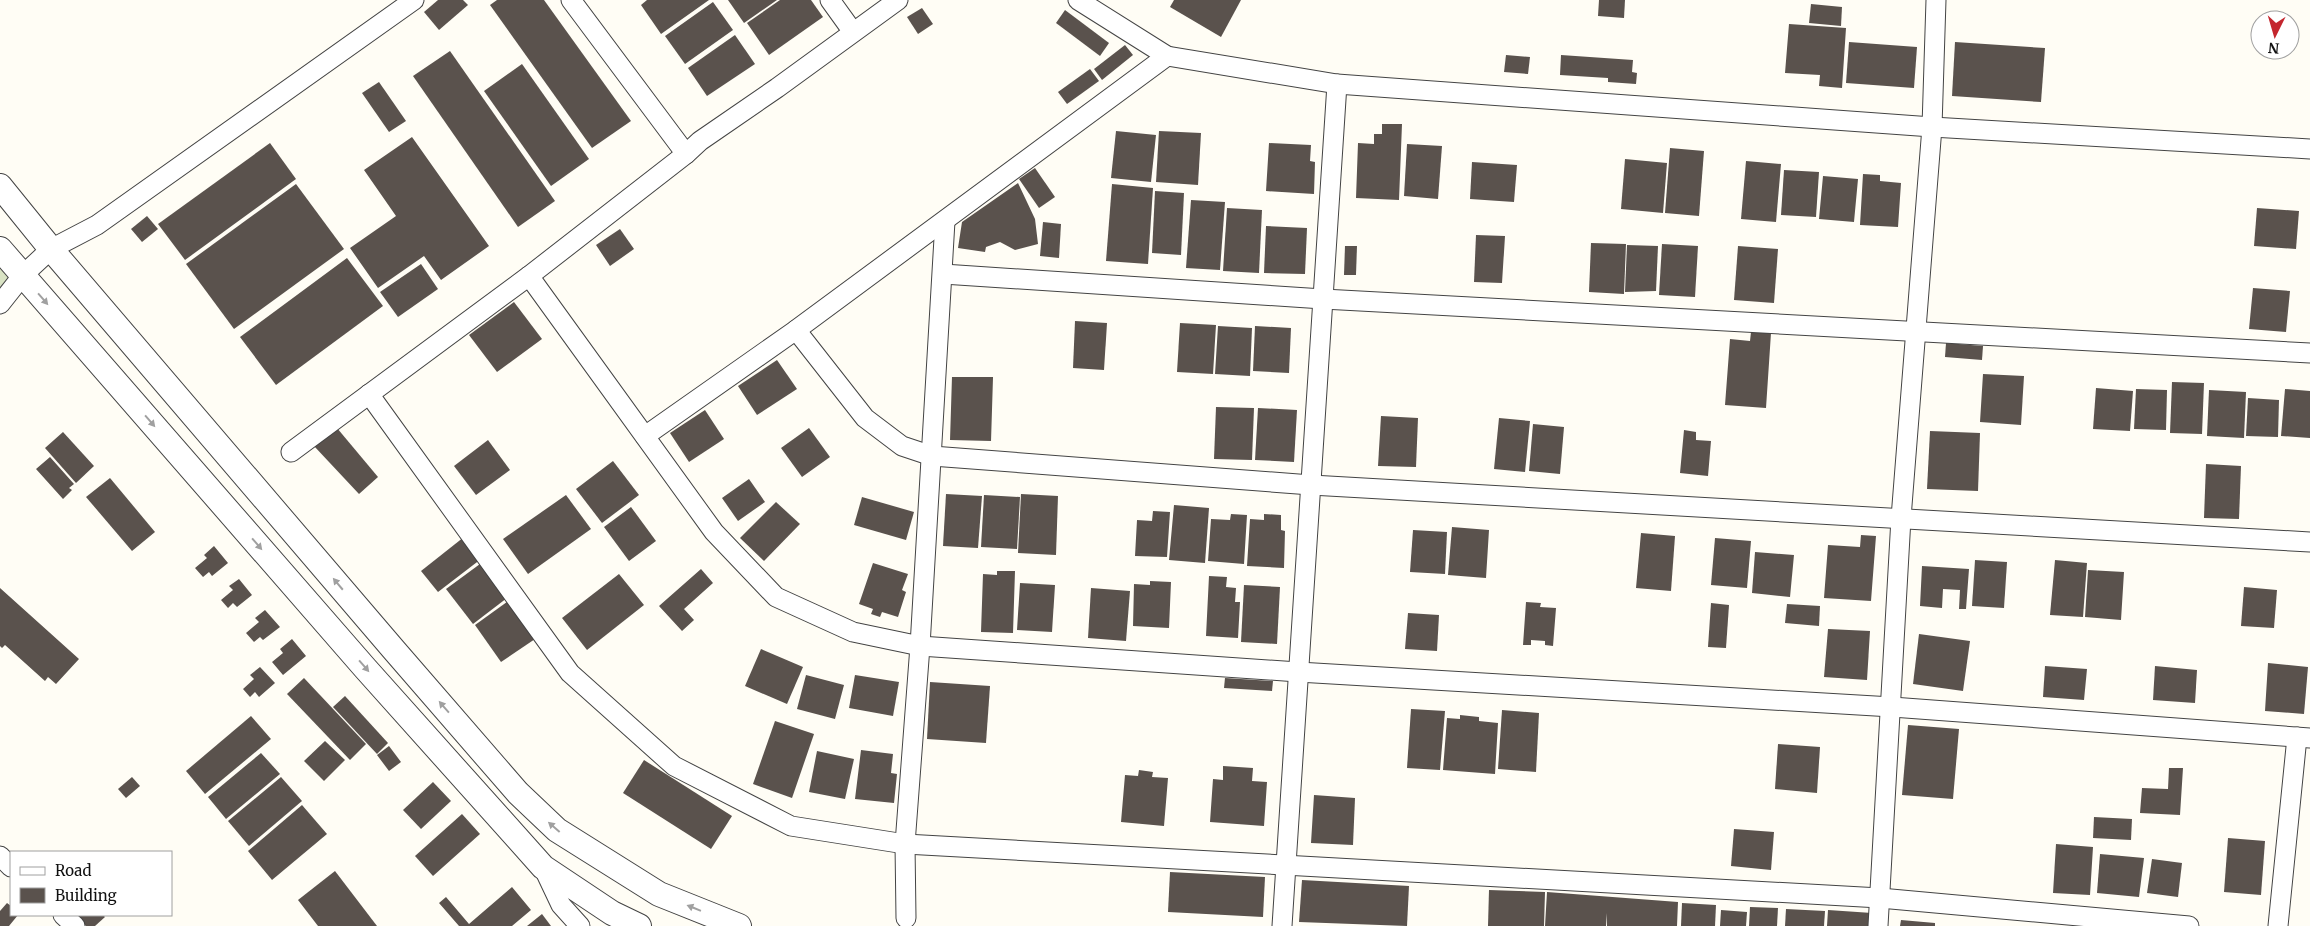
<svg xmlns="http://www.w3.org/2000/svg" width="2310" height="926" font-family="Merriweather,serif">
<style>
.cemetery{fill:#d9e3c4}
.building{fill:#5a524d}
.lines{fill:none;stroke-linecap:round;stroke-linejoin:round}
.minor-casing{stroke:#444;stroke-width:21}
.tertiary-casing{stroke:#444;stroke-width:26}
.minor{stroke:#fff;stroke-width:19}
.tertiary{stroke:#fff;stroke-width:24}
.oneway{fill:#a0a0a0}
</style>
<rect width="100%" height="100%" fill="#fffdf5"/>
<!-- cemetery -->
<path class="cemetery" d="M0 250 23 275 0 304Z"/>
<!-- building -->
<g class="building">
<path d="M438 0H463L468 5 439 30 424 12Z"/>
<path d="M497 0H544L631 121 592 148 490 5Z"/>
<path d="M647 0H709L661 34 641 5Z"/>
<path d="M728 0H777L744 23Z"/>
<path d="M780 0H811L823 17 769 55 747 23Z"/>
<path d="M1174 0H1241L1221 37 1170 7Z"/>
<path d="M1599 0H1625L1624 18 1598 16Z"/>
<path d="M713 2 733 30 685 64 665 36Z"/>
<path d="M1811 4 1842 7 1841 26 1809 23Z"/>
<path d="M922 8 933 24 918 34 907 17Z"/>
<path d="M1065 10 1109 43 1100 56 1056 23Z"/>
<path d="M1789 24 1846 28 1842 88 1819 86 1820 75 1785 73Z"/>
<path d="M735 35 755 64 707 96 688 68Z"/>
<path d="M1849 42 1917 47 1914 88 1846 83Z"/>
<path d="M1955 42 2045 48 2041 102 1952 96Z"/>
<path d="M1125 45 1133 55 1102 80 1094 69Z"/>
<path d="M450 51 555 201 518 227 413 76Z"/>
<path d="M1506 55 1530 57 1528 74 1504 72Z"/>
<path d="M1561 55 1633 60 1632 72 1637 73 1636 84 1608 82V78L1560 75Z"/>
<path d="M522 64 589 159 551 186 484 91Z"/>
<path d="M1090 69 1099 81 1067 104 1058 92Z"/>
<path d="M379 82 406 121 389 132 362 93Z"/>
<path d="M1382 124H1402L1399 200 1356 198 1358 143 1374 144V134H1382Z"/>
<path d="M1116 131 1156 135 1151 182 1111 178Z"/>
<path d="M1159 131 1201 133 1198 185 1156 182Z"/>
<path d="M412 137 489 246 441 280 424 256 378 288 350 248 396 216 364 170Z"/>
<path d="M270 143 296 179 185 260 158 224Z"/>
<path d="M1269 143 1311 145 1310 161 1315 162 1314 194 1266 191Z"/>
<path d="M1407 144 1442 146 1438 199 1404 196Z"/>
<path d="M1670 148 1704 151 1699 216 1665 213Z"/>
<path d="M1625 159 1667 163 1663 213 1621 209Z"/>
<path d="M1746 161 1781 164 1776 222 1741 219Z"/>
<path d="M1472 162 1517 165 1514 202 1470 199Z"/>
<path d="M1035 168 1055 197 1039 208 1019 179Z"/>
<path d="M1784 170 1819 172 1816 217 1781 215Z"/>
<path d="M1863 174 1880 175V181L1901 183 1898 227 1860 225Z"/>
<path d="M1823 176 1858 179 1854 222 1819 219Z"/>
<path d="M1018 183 1035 219 1038 244 1015 250 1000 242 986 247 985 252 958 248 962 222Z"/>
<path d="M296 184 344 249 234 329 186 264Z"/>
<path d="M1112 184 1153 188 1148 264 1106 261Z"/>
<path d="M1155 191 1184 193 1181 255 1152 253Z"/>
<path d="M1191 200 1225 202 1220 270 1186 268Z"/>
<path d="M1227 208 1262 210 1259 273 1223 271Z"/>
<path d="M2257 208 2299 211 2296 249 2254 246Z"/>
<path d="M147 216 158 229 142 242 131 229Z"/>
<path d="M1043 222 1061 224 1059 258 1040 256Z"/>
<path d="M1266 226 1307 228 1305 274 1264 273Z"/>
<path d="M620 229 634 249 610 266 596 245Z"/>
<path d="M1476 235 1505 236 1502 283 1474 282Z"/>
<path d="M1591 243 1626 244 1624 294 1589 292Z"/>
<path d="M1662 244 1698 246 1695 297 1659 295Z"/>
<path d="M1627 245 1658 246 1656 291 1625 292Z"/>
<path d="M1345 246H1357L1356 275H1344Z"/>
<path d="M1738 246 1778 249 1774 303 1734 300Z"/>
<path d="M347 258 383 306 276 385 240 337Z"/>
<path d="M421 264 438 289 398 317 380 292Z"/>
<path d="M2253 288 2290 291 2286 332 2249 329Z"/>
<path d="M514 302 542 339 497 372 469 335Z"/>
<path d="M1075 321 1107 323 1104 370 1073 368Z"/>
<path d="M1180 323 1216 325 1213 374 1177 372Z"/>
<path d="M1218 326 1252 328 1250 376 1215 374Z"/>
<path d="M1255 326 1291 328 1289 373 1253 371Z"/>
<path d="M1751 332 1771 333 1766 408 1725 405 1730 339 1750 341Z"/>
<path d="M1946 343 1983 346 1982 360 1945 357Z"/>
<path d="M777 360 797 389 757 415 738 386Z"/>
<path d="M1983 374 2024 376 2021 425 1980 422Z"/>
<path d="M952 377H993L991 441 950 440Z"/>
<path d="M2172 382 2204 383 2202 434 2170 433Z"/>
<path d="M2096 388 2133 391 2130 431 2093 429Z"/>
<path d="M2136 389 2167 390 2166 430 2134 429Z"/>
<path d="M2285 389 2310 391V438L2281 436Z"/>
<path d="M2209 390 2246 392 2244 438 2207 436Z"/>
<path d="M2248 398 2279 400 2278 437 2246 436Z"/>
<path d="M1216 407 1254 408 1252 460 1214 459Z"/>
<path d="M1258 408 1297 410 1294 462 1255 460Z"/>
<path d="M705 410 724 439 689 462 670 433Z"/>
<path d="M1381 416 1418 418 1416 467 1378 466Z"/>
<path d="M1499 418 1530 421 1525 472 1494 469Z"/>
<path d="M1533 424 1564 427 1560 474 1529 471Z"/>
<path d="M337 428 378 477 359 494 314 446Z"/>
<path d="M809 428 830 457 802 477 781 448Z"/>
<path d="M1684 430 1696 432V440L1711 441 1708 476 1680 473Z"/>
<path d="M1930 431 1980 433 1978 491 1927 489Z"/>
<path d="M63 432 94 466 76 483 45 448Z"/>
<path d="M488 440 510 470 476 495 454 466Z"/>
<path d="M50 457 74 484 69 488 72 490 63 499 36 469Z"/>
<path d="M613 461 639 495 602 523 576 489Z"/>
<path d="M2206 464 2241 466 2239 519 2204 518Z"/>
<path d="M110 478 155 532 132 551 86 497Z"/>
<path d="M749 479 765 502 738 521 722 498Z"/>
<path d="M946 494 982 496 978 548 943 546Z"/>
<path d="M1021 494 1058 496 1056 555 1018 553Z"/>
<path d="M566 495 591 529 528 574 503 539Z"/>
<path d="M984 495 1020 497 1017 549 981 547Z"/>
<path d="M862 497 914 512 906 540 854 525Z"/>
<path d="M776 502 800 524 764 561 740 538Z"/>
<path d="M1174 505 1209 508 1205 563 1169 560Z"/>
<path d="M631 507 656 541 629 561 604 527Z"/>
<path d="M1153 511 1170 512 1167 557 1135 556 1137 520 1152 521Z"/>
<path d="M1231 514 1247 515 1244 564 1208 561 1211 519 1230 520Z"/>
<path d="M1264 514 1281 515V530L1285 531 1284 568 1247 566 1250 519 1264 520Z"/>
<path d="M1452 527 1489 530 1486 578 1448 575Z"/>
<path d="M1413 530 1447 532 1445 574 1410 572Z"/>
<path d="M1641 533 1675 536 1671 591 1636 588Z"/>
<path d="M1861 535 1876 536 1871 601 1824 598 1828 545 1860 547Z"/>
<path d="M464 537 481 559 438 592 421 571Z"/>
<path d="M1715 538 1751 541 1747 588 1711 585Z"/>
<path d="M214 546 228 563 212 576 209 572 203 577 195 568 207 558 204 555Z"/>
<path d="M1755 552 1794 555 1790 597 1752 593Z"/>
<path d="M1975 560 2007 562 2004 608 1972 606Z"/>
<path d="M2055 560 2087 563 2083 617 2050 615Z"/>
<path d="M873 563 908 574 902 590 906 592 898 617 882 612 880 617 871 614 873 609 859 604Z"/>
<path d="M480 564 507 598 473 624 446 589Z"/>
<path d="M1922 566 1969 569 1966 609H1959L1960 590 1943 589 1942 608 1920 606Z"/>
<path d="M701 569 713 583 684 609 694 620 682 631 659 606Z"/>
<path d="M2088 570 2124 572 2121 620 2085 617Z"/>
<path d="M997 571H1015L1013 633 981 632 983 574 997 575Z"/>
<path d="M619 574 644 605 587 650 562 618Z"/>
<path d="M1209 576 1227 577 1226 587 1236 588 1235 602H1240L1238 638 1206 636Z"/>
<path d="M239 579 252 595 237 607 233 603 228 608 221 600 233 590 229 586Z"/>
<path d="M1150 581 1171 582 1169 628 1133 626 1134 584 1150 585Z"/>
<path d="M1020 583 1055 585 1052 632 1017 630Z"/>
<path d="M1244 585 1280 587 1277 644 1241 642Z"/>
<path d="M2244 587 2277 590 2274 628 2241 626Z"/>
<path d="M0 588 79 659 56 684 48 677 45 681 5 645 2 648 0 646Z"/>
<path d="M1091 588 1130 591 1126 641 1088 638Z"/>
<path d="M511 599 538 637 501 662 475 625Z"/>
<path d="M1526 602 1541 603 1540 607 1556 608 1553 646 1545 645V641L1531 640V645H1523Z"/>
<path d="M1711 603 1729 605 1726 648 1708 647Z"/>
<path d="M1787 604 1820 606 1819 626 1785 623Z"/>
<path d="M265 610 280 627 263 640 260 637 254 642 246 633 259 622 255 618Z"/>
<path d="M1408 613 1439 615 1437 651 1405 649Z"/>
<path d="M1828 629 1870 631 1867 680 1824 677Z"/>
<path d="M1919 634 1970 641 1963 691 1913 684Z"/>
<path d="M292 639 306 656 283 675 272 662 283 653 280 649Z"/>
<path d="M761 649 803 667 787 704 745 686Z"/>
<path d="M2268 663 2308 667 2304 714 2265 711Z"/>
<path d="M2045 666 2087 669 2084 700 2043 697Z"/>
<path d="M2155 666 2197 670 2195 703 2153 700Z"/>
<path d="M260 667 275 683 259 697 255 692 250 697 243 689 254 679 250 675Z"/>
<path d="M806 675 844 685 835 719 797 709Z"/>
<path d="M855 675 899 682 893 716 849 708Z"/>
<path d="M304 678 366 744 350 760 287 694Z"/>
<path d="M1225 678 1273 681 1272 691 1224 688Z"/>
<path d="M930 682 990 686 986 743 927 739Z"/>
<path d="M345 696 388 743 377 754 333 707Z"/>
<path d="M1411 709 1445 711 1440 770 1407 768Z"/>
<path d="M1502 710 1539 713 1536 772 1498 769Z"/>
<path d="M1460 715 1479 717V721L1498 723 1495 774 1443 770 1447 718 1460 719Z"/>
<path d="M251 716 271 739 205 794 186 771Z"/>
<path d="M775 721 814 734 792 798 753 784Z"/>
<path d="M1908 725 1959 729 1953 799 1902 795Z"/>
<path d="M325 741 345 760 324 781 304 761Z"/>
<path d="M1778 744 1820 747 1817 793 1775 789Z"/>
<path d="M389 746 401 762 389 771 377 755Z"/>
<path d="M861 750 893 754 891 773 897 774 894 803 855 799Z"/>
<path d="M817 751 854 759 845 799 809 792Z"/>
<path d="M261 753 280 774 226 819 208 797Z"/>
<path d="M644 760 732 816 711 849 623 793Z"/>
<path d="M1223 766 1253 768 1252 781 1267 782 1264 826 1210 822 1213 779 1223 780Z"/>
<path d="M2169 768H2183L2180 815 2140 813 2142 788 2168 789Z"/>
<path d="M1139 770 1153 772 1152 777 1168 778 1164 826 1121 822 1125 775 1138 776Z"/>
<path d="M132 777 140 786 126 798 118 789Z"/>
<path d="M281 777 302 801 249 846 228 821Z"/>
<path d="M433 782 451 801 421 829 403 810Z"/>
<path d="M1314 795 1355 798 1353 845 1311 843Z"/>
<path d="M302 805 327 834 272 880 248 851Z"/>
<path d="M462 814 480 834 433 876 415 856Z"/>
<path d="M2094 817 2132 819 2131 840 2093 838Z"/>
<path d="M1734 829 1774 832 1771 870 1731 866Z"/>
<path d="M2228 838 2265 841 2261 895 2224 892Z"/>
<path d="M2056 844 2093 847 2090 895 2053 893Z"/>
<path d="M2100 854 2144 858 2139 897 2097 893Z"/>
<path d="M2152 859 2182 863 2178 897 2147 893Z"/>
<path d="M335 871 377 926H318L298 900Z"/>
<path d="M1170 872 1265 877 1263 917 1168 912Z"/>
<path d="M1302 880 1409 886 1407 926 1299 922Z"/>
<path d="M512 887 531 910 512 926H459L439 903 446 897 469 924Z"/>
<path d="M1489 890 1545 892 1544 926H1488Z"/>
<path d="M1547 892 1678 902 1677 926H1607V913L1606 926H1545Z"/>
<path d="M7 903 11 906V915H18L9 926H0V911Z"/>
<path d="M1682 903 1716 905 1715 926H1681Z"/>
<path d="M1750 907 1778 908 1777 926H1749Z"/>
<path d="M1786 909 1825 911 1824 926H1785Z"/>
<path d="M1721 910 1747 912 1746 926H1720Z"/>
<path d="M1828 910 1872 913 1871 926H1827Z"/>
<path d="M542 914 551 926H527Z"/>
<path d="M76 915H103L105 917 95 926H86Z"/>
<path d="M1901 920 1935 923V926H1900Z"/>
</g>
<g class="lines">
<defs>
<g id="minor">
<path d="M571 0 686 154"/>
<path d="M830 0 853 32"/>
<path d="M1078 0 1167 56 1337 84 1932 127 2310 149"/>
<path d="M943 274 1323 299 2310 353"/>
<path d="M529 276 714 532 776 597 853 632 920 646 1298 672 1892 707 2310 738"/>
<path d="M0 304 23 275 51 249 97 225 414 0"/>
<path d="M796 330 865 418 902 446 932 456 1311 485 2310 542"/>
<path d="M369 394 570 673 674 766 791 826 905 844 1880 898 2189 926"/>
<path d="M645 436 796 330 1167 56"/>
<path d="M291 452 529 276 686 154 700 141 777 88 898 0"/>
<path d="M0 856 11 867"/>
<path d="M543 867 561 905 580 926"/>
<path d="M63 915 75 926"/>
<path d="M906 918 905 844 920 646 945 221"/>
<path d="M1282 926 1337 84"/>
<path d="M1878 926 1901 518 1932 127 1936 0"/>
<path d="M2278 926 2297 737"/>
</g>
<g id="tertiary">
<path d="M0 186 51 249 394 650 518 793 557 830 659 894 739 926"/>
<path d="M0 249 365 668 543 867 612 913 639 926"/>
</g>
</defs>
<!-- minor casing -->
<use href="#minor" class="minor-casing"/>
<!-- tertiary casing -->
<use href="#tertiary" class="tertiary-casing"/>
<!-- minor -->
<use href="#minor" class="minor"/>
<!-- tertiary -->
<use href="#tertiary" class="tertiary"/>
</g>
<!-- one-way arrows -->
<defs><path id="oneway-solid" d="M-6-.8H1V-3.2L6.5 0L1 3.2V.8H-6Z" transform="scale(1.25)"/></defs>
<g class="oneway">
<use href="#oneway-solid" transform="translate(43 299) rotate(49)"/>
<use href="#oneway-solid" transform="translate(150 421) rotate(49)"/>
<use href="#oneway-solid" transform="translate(257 544) rotate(49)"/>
<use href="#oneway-solid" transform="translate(338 584) rotate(-130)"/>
<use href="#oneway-solid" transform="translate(364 666) rotate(49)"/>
<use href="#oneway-solid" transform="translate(444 707) rotate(-131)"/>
<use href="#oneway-solid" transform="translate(554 827) rotate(-139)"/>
<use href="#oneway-solid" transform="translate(694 908) rotate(-158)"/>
</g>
<!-- legend -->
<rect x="10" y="851" width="162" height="65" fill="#ffffff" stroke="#a0a0a0"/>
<rect x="20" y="867" width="25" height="8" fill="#ffffff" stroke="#a0a0a0"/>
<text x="55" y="876" font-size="15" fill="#111111">Road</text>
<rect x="20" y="888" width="25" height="15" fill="#5a524d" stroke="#a0a0a0"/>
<text x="55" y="901" font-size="15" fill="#111111">Building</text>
<!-- north arrow -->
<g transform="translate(2275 35) rotate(185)"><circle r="24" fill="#ffffff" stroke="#a0a0a0"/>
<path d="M0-4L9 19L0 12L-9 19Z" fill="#c4262e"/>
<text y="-8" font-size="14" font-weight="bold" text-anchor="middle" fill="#111111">N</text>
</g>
</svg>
